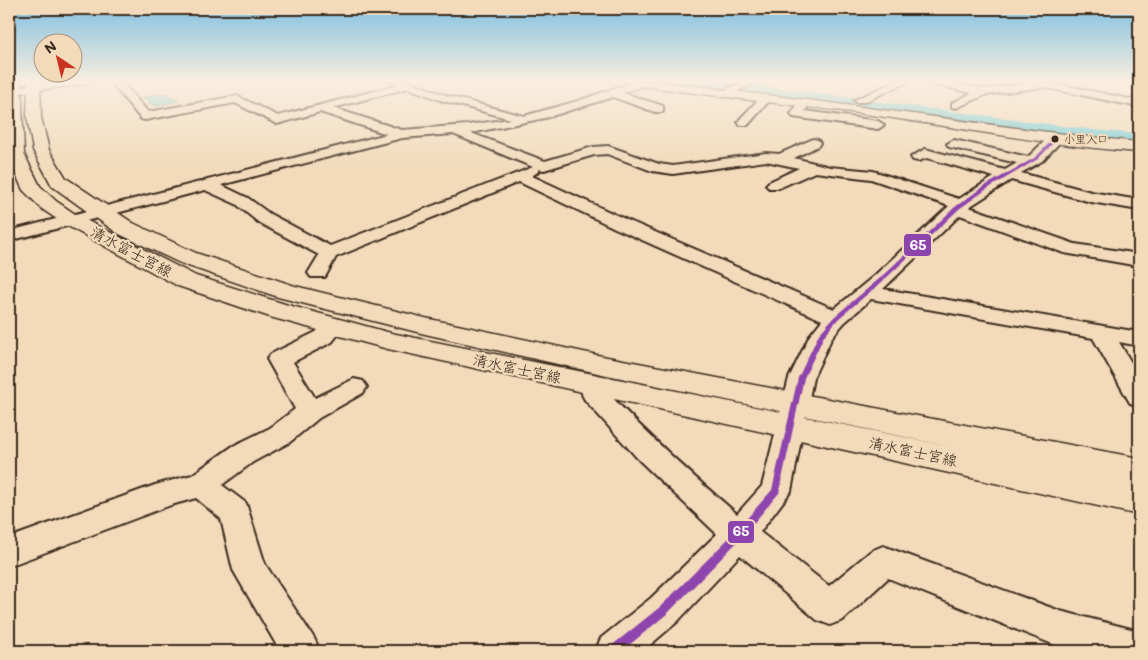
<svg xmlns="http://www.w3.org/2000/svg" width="1148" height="660" font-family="Mali,'Klee One',sans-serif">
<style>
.water{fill:#7ecfd6;stroke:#638d8c}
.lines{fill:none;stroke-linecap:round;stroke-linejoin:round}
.river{fill:#7ecfd6;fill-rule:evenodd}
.minor-casing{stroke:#3b2a1e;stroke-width:4}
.primary-casing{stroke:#3b2a1e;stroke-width:3}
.minor{fill:#f2daba;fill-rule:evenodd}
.primary{fill:#f2daba;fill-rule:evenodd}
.bus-1-casing{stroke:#f2daba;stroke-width:4}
.bus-1{fill:#8e44ad;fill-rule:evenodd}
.bus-dot{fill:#3b2a1e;stroke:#f2daba;stroke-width:2}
.labels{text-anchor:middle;stroke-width:4.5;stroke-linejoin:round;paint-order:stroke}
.far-bus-label{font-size:11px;fill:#3b2a1e;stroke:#f2daba;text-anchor:start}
.street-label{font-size:15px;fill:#3b2a1e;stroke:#f2daba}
.line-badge{stroke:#f2daba;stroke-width:2}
.badge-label{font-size:14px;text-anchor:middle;font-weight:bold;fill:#fff}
</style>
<rect width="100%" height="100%" fill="#f2daba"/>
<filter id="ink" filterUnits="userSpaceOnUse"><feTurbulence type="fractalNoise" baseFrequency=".02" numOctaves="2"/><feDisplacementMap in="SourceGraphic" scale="10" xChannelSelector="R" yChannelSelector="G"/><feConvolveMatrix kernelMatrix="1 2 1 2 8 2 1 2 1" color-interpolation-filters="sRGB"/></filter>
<g filter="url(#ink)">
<!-- water -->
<path class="water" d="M164 93 178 101 155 106 142 98Z"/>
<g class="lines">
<!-- river -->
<path class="river" d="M665 80H712L1094 130 1139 134V148L1094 144 674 85 668 84Z"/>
<defs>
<g id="minor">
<path d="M67 80H94L89 83 9 94V88Z"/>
<path d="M109 80H120L148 112 237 96 278 116 398 85 390 80H405L448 96 524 116 578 101 639 80H647V84L623 93 663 106V112H655L613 97 545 118 471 133 545 161 593 147 608 146 659 164 673 166 766 153 779 154 813 139 818 140 820 143 818 146 794 158 830 167 873 171 959 199 994 177 927 158 918 161 913 160 911 157 925 149 1005 170 1017 163 949 147 947 144 954 140 1028 157 1050 136H1060L1062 139 1060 142 1042 161 1021 173 1091 192 1139 200V210L1091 202 1011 180 969 207 1075 244 1139 254V266L1064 253 960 215 883 289 1139 332V346L1119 342 1139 376V406L1130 403 1093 338 871 299 844 323 832 337 813 378 791 491 760 532 829 586 871 551 883 546 1060 611 1139 631V651H1076L1060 647 888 578 843 620 830 625 817 620 740 555 677 622 643 651H595L601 638 651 598 717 534 639 460 585 400C580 392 580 387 585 379L594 377 603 379 607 385V392C648 435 691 475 737 514L762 486 789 378 810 335 822 320 615 228 519 182 336 257 325 277H311L308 273 319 255 258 222 236 204 205 190 9 241V231L387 134 320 112 277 124 235 103 145 120 141 119ZM408 88 440 100 511 119 467 125 402 130 333 108ZM453 134 533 167 330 246 270 214 248 198 221 185 402 138ZM607 154 652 171 673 174 766 161 799 168 769 182 766 185 769 188H779L815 172 871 179 949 206 874 276 834 309 627 220 532 176 539 171 538 169 544 170 594 155Z"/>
<path d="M748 80H762L726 96 722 97 716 94Z"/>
<path d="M898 80H912L864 102H856L854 100Z"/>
<path d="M924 80H943L983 89 1027 84 1018 80H1038L1139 101V107L1043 87 985 95 956 108 952 107V103L972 93 925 82Z"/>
<path d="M1129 80H1139V84L1130 82Z"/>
<path d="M765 96 769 97V101L748 125H740L738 122 740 119 761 97Z"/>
<path d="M804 100 810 103 805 111 878 121 884 125 878 129 793 117 791 114 800 101Z"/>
<path d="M333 320 341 322 344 327 332 342 293 362 315 398 354 379 363 381 367 387 363 393 319 418 290 442 253 462 222 485 246 503 265 564 314 638 320 651H280L233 570 221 519 196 498 171 505 9 566V538L155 485 192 475 233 446 270 428 295 409 267 359 271 354 316 332 325 322Z"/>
</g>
<g id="primary">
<path d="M9 80H21L24 154 40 186 56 201 78 216 196 276 288 305 391 333 953 447 602 374 425 334 278 297 180 263 117 233 52 186 33 150 27 117 28 80H40L41 117 49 150 66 178 133 223 196 253 295 286 425 318 602 356 1139 458V515L388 349 270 317 178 286 64 224 42 209 23 190 9 160Z"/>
<path d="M623 80C665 80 705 88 747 93 878 107 1008 130 1139 142V152C1042 145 947 125 851 112 777 103 703 95 629 84Z"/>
</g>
</defs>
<!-- minor casing -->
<use href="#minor" class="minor-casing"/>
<!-- primary casing -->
<use href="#primary" class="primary-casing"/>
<!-- minor -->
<use href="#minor" class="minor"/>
<!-- primary -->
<use href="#primary" class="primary"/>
<defs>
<path id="bus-1" d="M1054 138 1057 139 1038 159 987 189 959 209 883 281 838 319 824 336 804 378 779 493 741 538 668 613 622 651H609L610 647 660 607 735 532 772 490 798 378 819 334 834 317 879 279 955 207 983 187 1036 157Z"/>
</defs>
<!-- bus-1 casing -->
<use href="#bus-1" class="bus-1-casing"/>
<!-- bus-1 -->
<use href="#bus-1" class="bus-1"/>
</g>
</g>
<!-- sky -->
<linearGradient id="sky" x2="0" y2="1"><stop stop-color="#7dbfe1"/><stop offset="0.47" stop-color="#f9eee0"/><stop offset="1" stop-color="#f9eee0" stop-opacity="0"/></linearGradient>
<rect width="1148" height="172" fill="url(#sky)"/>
<!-- markers -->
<circle class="bus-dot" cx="1055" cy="139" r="4.5"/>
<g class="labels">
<!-- far-bus labels -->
<g class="far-bus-label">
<text x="1064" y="143">小里入口</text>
</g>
<!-- street labels -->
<g class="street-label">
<text transform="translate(131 252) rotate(28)" y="5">清水富士宮線</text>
<text transform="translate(517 369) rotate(12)" y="5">清水富士宮線</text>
<text transform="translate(913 452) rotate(12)" y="5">清水富士宮線</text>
</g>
</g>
<g class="line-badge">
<rect x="903" y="233" width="29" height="24" rx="5" fill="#8e44ad"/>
<rect x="727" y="520" width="28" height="24" rx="5" fill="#8e44ad"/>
</g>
<g class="badge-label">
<text x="918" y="250">65</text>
<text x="741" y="536">65</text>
</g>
<!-- margin -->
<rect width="1148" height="660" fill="none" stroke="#f2daba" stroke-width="30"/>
<rect x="15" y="15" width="1118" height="630" fill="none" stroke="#3b2a1e" stroke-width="2" filter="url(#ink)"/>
<!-- north arrow -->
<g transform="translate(58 58) rotate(325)"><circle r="24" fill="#f2daba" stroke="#a9947c"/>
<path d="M0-4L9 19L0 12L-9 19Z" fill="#c8321e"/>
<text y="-8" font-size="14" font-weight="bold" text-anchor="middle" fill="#3b2a1e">N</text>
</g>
</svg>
